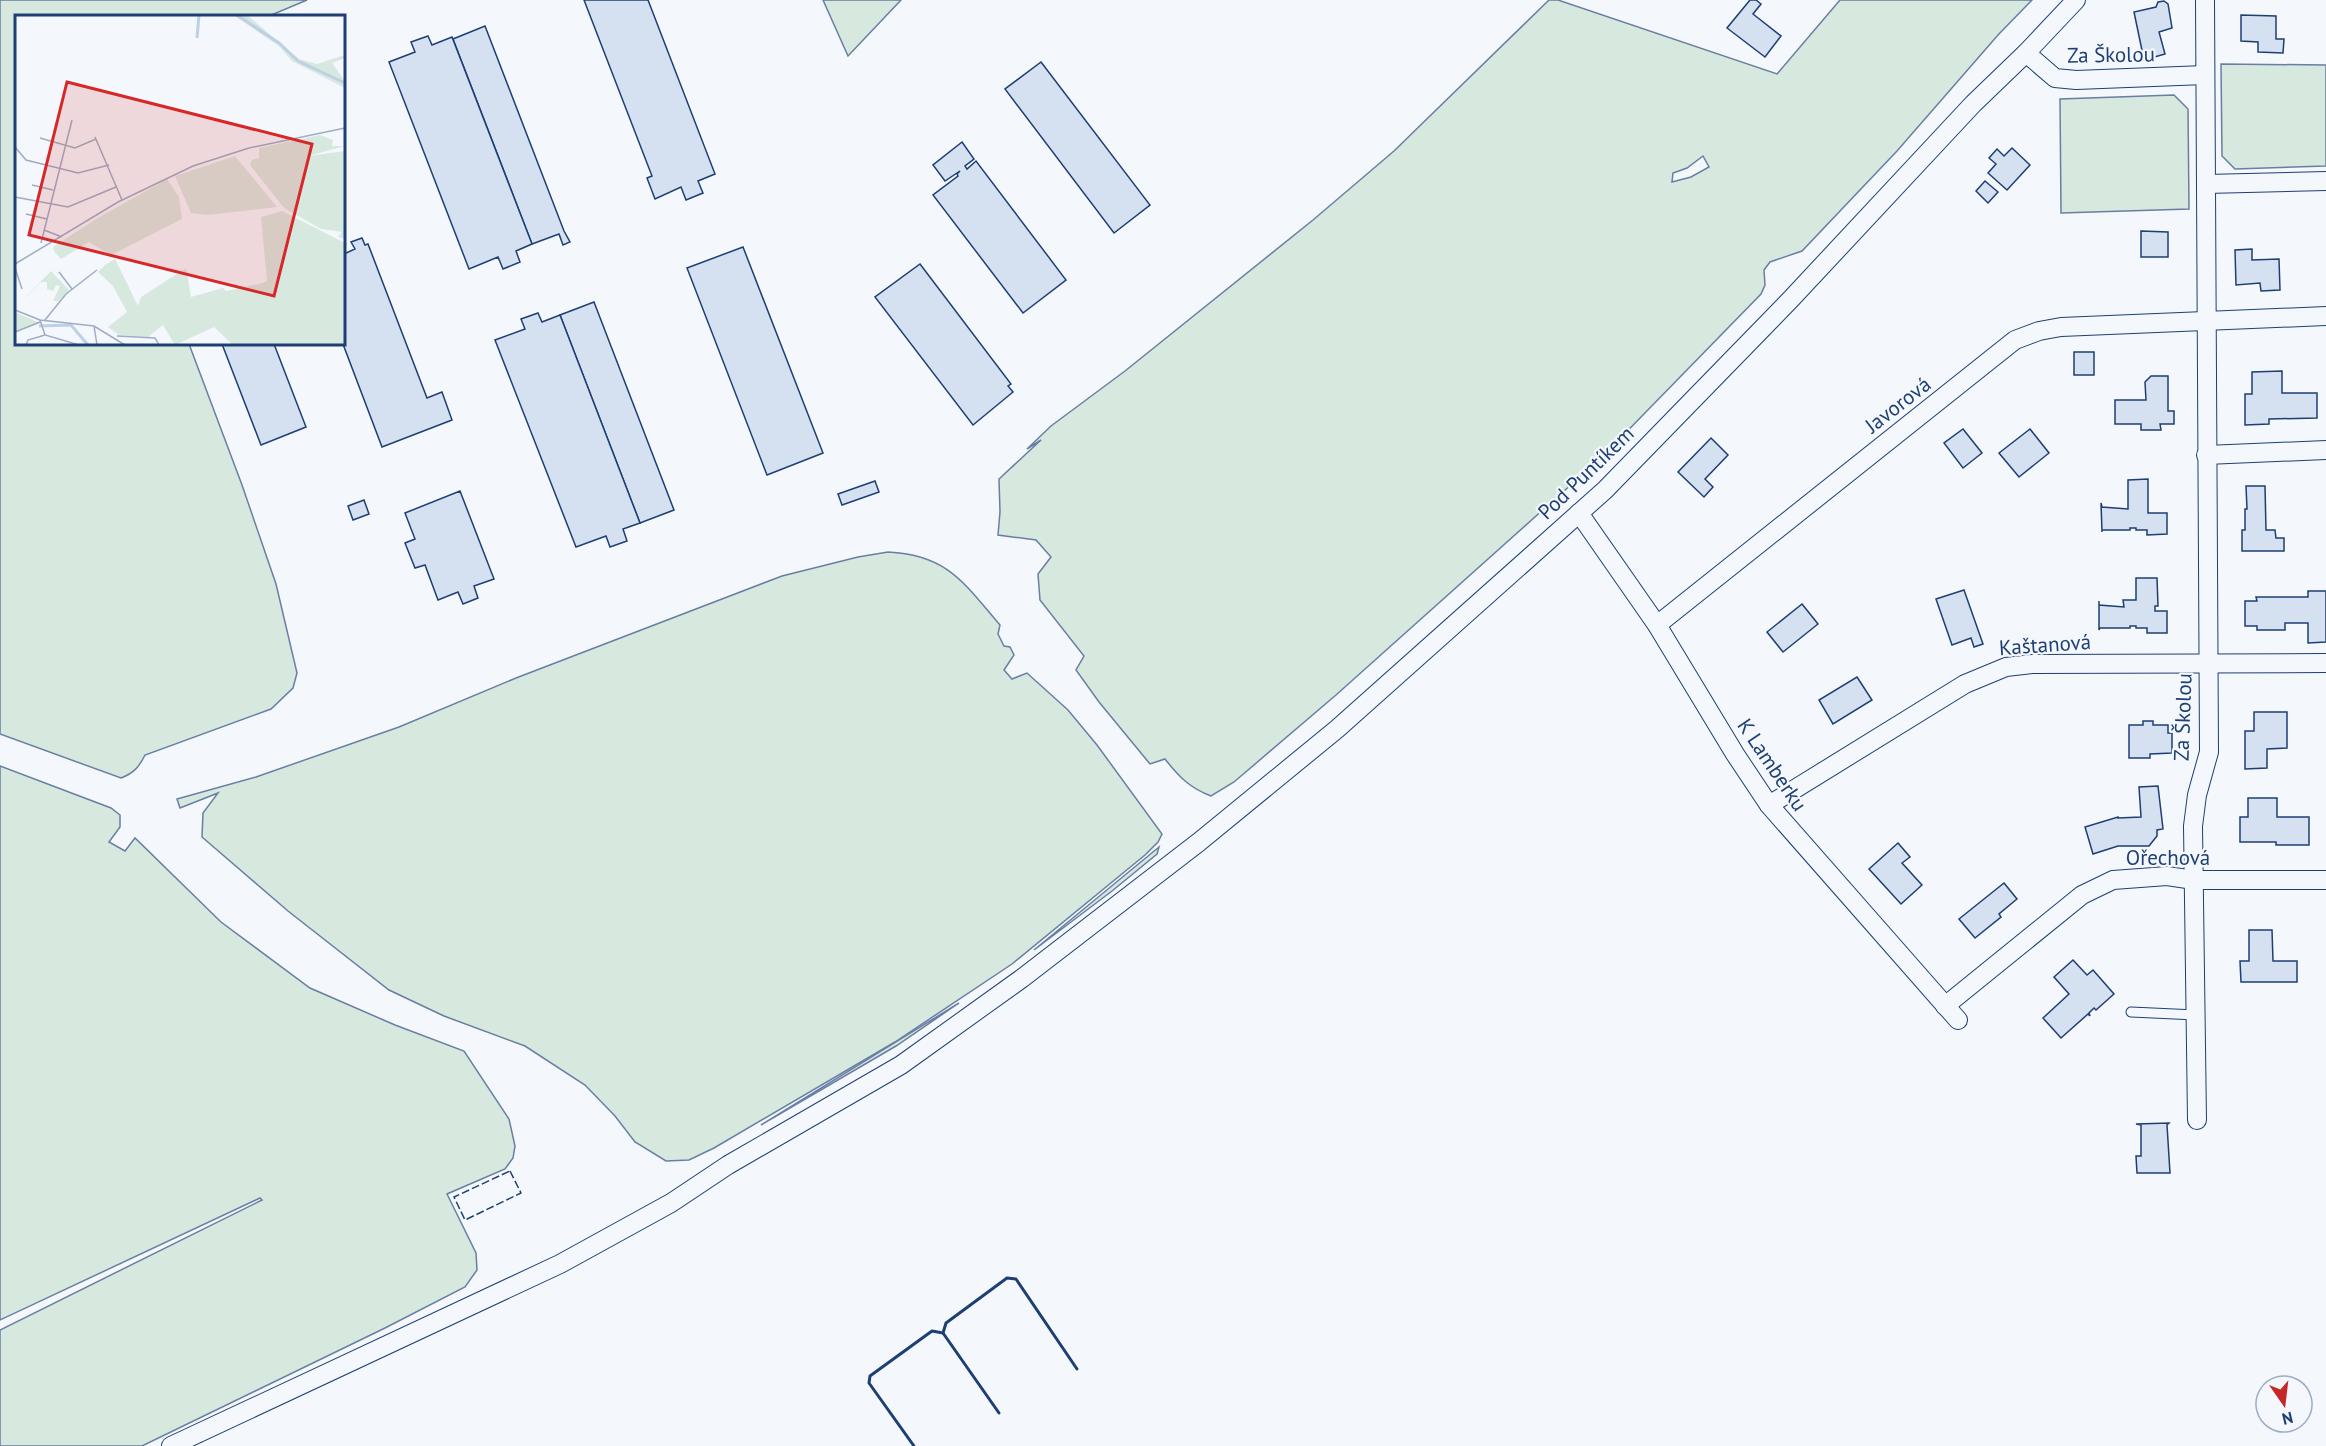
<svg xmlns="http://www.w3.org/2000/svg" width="2326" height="1446" font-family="'PT Sans',sans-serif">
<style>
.green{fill:#d7e8df;stroke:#687fa3;stroke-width:1.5;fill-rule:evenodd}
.building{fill:#d5e0f0;stroke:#1d3f73;stroke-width:1.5}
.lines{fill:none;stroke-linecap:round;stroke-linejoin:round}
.service-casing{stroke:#1d3f73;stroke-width:11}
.minor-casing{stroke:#1d3f73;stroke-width:20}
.service{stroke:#f4f7fb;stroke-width:9}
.minor{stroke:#f4f7fb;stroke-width:18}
.fence{stroke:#1d3f73;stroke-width:1.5;stroke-dasharray:8 3;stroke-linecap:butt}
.wall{stroke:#1d3f73;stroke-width:3}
.labels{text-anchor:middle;stroke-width:4.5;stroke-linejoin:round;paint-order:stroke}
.street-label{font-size:21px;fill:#1d3f73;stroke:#f4f7fb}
.inset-river{fill:none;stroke:#bed0e5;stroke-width:3}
.inset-road{fill:none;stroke:#9eadc5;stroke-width:1.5}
.view{fill:#d62828;fill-opacity:0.15;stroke:#d62828;stroke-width:3}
.inset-edge{fill:none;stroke:#1d3f73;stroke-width:3}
</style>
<rect width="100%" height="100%" fill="#f4f7fb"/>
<!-- green -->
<g class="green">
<path d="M0 0H307L269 16H16V344H189L242 485 276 584 297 673 293 688 271 709 145 755C139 767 134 773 121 778L0 734Z"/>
<path d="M823 0H901L848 56Z"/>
<path d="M1549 0H1558L1777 74 1840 0H2032L1998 35 1897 151 1802 251 1770 262 1764 270 1765 285 1761 294 1602 457 1336 695 1234 782 1211 796C1190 788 1179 777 1165 759L1150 764 1099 702 1076 670 1084 656 1040 600 1038 574 1051 557 1036 540 998 535 1000 512 999 479 1041 440 1027 449 1051 426 1125 371 1313 220 1394 151ZM1703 156 1709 167 1691 177 1672 182 1673 173 1687 168Z"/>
<path d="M2221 64 2326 65V166L2235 169 2222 156Z"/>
<path d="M2174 95 2188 109 2189 209 2061 213 2060 99Z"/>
<path d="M888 552C948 555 964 583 1000 625L998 634 1004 646 1010 647 1014 655 1004 670 1012 679 1027 673 1068 710 1097 745 1162 834 1158 842 1145 855 1012 964 895 1042 714 1148 689 1160 666 1161 635 1142 615 1116 585 1085 525 1046 444 1016 389 990 288 911 202 837 203 813 218 793 180 808 177 799 256 777 399 727 516 678 782 576 858 557Z"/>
<path d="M0 766 111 808 120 815V827L109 842 125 851 135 838 221 922 310 988 395 1025 464 1051 509 1119 515 1146 513 1158 505 1169 447 1194 476 1253 477 1270 465 1287 385 1328 142 1446H0V1330L262 1200 260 1198 0 1320Z"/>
<path d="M1159 847 1157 854 1112 891 1034 950Z"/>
<path d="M959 1003 896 1046 761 1125Z"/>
</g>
<!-- building -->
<g class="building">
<path d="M584 0H648L715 174 698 181 703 193 686 200 681 187 655 199 647 178 652 176Z"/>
<path d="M1750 0H1756L1761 4 1753 14 1781 36 1765 57 1727 28Z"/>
<path d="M2164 1 2168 4 2172 28 2159 32 2165 54 2144 60 2134 12 2156 7 2158 2Z"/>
<path d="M2241 15 2276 16V39H2284L2283 53 2258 52V42L2241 41Z"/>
<path d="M485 26 564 231 570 242 563 245 559 234 532 244 453 39Z"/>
<path d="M428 36 432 45 452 37 532 244 516 251 520 262 503 269 498 257 469 269 389 62 415 52 411 42Z"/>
<path d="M1041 62 1150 205 1114 233 1005 89Z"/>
<path d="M962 142 974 159 965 166 967 169 976 161 1066 280 1023 313 933 195 958 176 957 174 960 171 945 181 933 165Z"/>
<path d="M2012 148 2030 165 2007 190 1988 173 1996 164 1989 158 1997 149 2004 156Z"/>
<path d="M1985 181 1998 192 1988 203 1976 191Z"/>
<path d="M2141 231 2168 232V257H2141Z"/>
<path d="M362 238 365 245 368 244 427 398 442 392 452 420 382 447 343 344 344 254 355 249 351 242Z"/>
<path d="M743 247 823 453 767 475 687 268Z"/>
<path d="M2252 249V260L2279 259 2280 290 2261 291 2260 283 2236 285 2235 250Z"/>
<path d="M920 264 1011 384 1008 386 1013 392 973 425 875 297Z"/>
<path d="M594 302 674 510 640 523 560 315Z"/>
<path d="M538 313 542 322 560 315 640 523 623 529 627 541 610 547 606 536 576 547 495 340 525 329 521 319Z"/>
<path d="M222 344H274L306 427 261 445Z"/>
<rect x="2074" y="352" width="20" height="23"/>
<path d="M2282 371V393H2317V418L2269 419V424L2245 425V394H2252V372Z"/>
<path d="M2151 376H2168V411H2174V424H2160L2161 430H2141V424H2115V400H2146L2145 382Z"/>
<path d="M1963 429 1982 453 1963 468 1944 443Z"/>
<path d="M2030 429 2049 453 2019 477 1999 453Z"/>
<path d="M1711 438 1728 455 1705 479 1713 487 1704 497 1678 472Z"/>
<path d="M2148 479V513H2167V534L2147 535V530H2136V528H2130V530H2102V532L2101 503 2102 507 2128 509V480Z"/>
<path d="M875 481 879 492 842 505 838 494Z"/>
<path d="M2246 486H2265L2266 530H2275L2276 538H2284V551H2242V530H2245V509H2247Z"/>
<path d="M460 491 494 579 474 586 478 598 463 604 458 592 438 600 425 565 415 568 405 543 415 539 405 513Z"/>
<path d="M364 500 369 514 353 520 348 506Z"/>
<path d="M2136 578H2157L2158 606H2155V611H2167V633H2147V628H2136V626H2130V628H2100L2099 630V601V605L2124 607 2123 600H2136Z"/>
<path d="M1964 590 1983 644 1974 647 1971 638 1952 645 1936 599Z"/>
<path d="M2308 591H2326V642L2308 643V623H2285V630H2257V626H2245V601H2257L2256 597H2308Z"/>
<path d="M1802 604 1818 624 1783 652 1767 632Z"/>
<path d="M1857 677 1872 700 1833 724 1819 700Z"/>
<path d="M2254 712H2287V748L2267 749V768L2245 769V731H2254Z"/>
<path d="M2143 721H2153V725H2168V733H2172V753L2150 754V758H2129V725H2143Z"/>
<path d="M2158 786 2163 829 2157 830V836L2149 846H2118L2093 854 2085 827 2118 817V818L2141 817 2139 787Z"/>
<path d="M2248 798H2277V817H2309V845H2276V842H2240V817H2248Z"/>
<path d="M1898 843 1910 857 1902 863 1922 885 1901 904 1869 869Z"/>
<path d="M2004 883 2017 899 1999 914 2001 917 1975 938 1959 919Z"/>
<path d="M2249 930H2272L2273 961H2297V982H2241L2240 961H2249Z"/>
<path d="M2073 960 2087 975 2093 970 2114 994 2096 1010 2094 1008 2089 1013 2090 1016 2088 1014 2061 1038 2043 1018 2069 994 2054 977Z"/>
<path d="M2169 1123 2167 1125 2170 1173H2137L2136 1156H2141V1125L2136 1124Z"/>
</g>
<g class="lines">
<defs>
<path id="service" d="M2131 1012 2196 1015"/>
<g id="minor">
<path d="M2026 53 2055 78 2076 80 2205 75"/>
<path d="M2206 184 2326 181"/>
<path d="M2206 455 2326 450"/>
<path d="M1579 513 1657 625 1735 754 1769 805 1958 1020"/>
<path d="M1657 625 2015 340 2039 331 2061 327 2326 316"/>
<path d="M1769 805 1965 684 2006 667 2032 664 2326 663"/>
<path d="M1945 1006 2082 895 2113 880 2167 876 2194 880H2326"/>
<path d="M2197 1120 2193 826 2197 795 2209 752 2205 0"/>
<path d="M171 1446 560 1264 671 1203 728 1165 901 1065 1021 979 1199 842 1337 729 1605 490 1791 299 1973 104 2026 53 2076 0"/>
</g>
</defs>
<!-- service casing -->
<use href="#service" class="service-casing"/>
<!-- minor casing -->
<use href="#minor" class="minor-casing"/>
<!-- service -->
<use href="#service" class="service"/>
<!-- minor -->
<use href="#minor" class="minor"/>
<!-- fence -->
<path class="fence" d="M510 1171 521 1193 465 1220 454 1197Z"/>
<!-- wall -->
<g class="wall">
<path d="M943 1333 999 1413"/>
<path d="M914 1446 869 1383 870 1376 932 1331 943 1333 946 1323 1007 1278 1016 1279 1077 1369"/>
</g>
</g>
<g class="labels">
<!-- street labels -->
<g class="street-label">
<text transform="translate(2111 55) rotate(-1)" y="7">Za Školou</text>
<text transform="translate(1898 405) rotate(-38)" y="7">Javorová</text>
<text transform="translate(1586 473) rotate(-44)" y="7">Pod Puntíkem</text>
<text transform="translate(2045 645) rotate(-4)" y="7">Kaštanová</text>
<text transform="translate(2183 717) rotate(-88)" y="7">Za Školou</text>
<text transform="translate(1772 765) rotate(56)" y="7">K Lamberku</text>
<text x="2168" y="865">Ořechová</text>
</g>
</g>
<!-- overview -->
<g transform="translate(15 15)">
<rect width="330" height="330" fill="#f4f7fb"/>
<path d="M218 0H232L284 44 302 49 330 40V43L317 48 330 66V73L277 46 264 31ZM305 120 318 125 317 131H330L293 141 330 136V224L323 222 327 217 306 214 269 193 235 150 237 145 244 143V133ZM220 141 262 192 192 200 176 198 160 161ZM152 164 164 182 167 204 96 240 74 227 46 244 39 236 38 232 81 204ZM267 196 330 228V330H218L199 312 160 330 148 310 133 322 104 320 93 312 112 297 98 271 83 257 90 250 100 244 123 291 126 282 171 253 176 282 208 273 211 276 248 268 252 266 246 202ZM36 256 54 275 44 286H38L45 271 41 270 38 276 32 274V267H26L0 293ZM0 297 22 307H28L0 318Z" fill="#d7e8df"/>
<path class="inset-river" d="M222 0 264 28 283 46 330 68M182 23 184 0M24 311 56 310 73 330"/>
<path class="inset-road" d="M80 122 107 185M25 123 60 133 81 124M0 132 11 145 63 158 94 150M17 170 38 175M0 182 53 192 101 172M11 199 32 204M29 215 47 222M26 228 57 105M0 249 103 187 178 151 234 133 330 113M0 253 7 274M44 257 57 274M0 295 25 305 79 311 110 330M25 305 30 320 64 330M30 305 51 279 82 255M79 311 82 330M0 317 25 307M102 321 140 323 144 330M11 330 13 325 30 320"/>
<path class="view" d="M52 67 297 129 259 281 14 220Z"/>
<rect width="330" height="330" class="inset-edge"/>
</g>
<!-- north arrow -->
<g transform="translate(2284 1404) rotate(166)"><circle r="28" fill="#f4f7fb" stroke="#9eadc5" stroke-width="1.5"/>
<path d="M0-4.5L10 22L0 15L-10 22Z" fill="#c62828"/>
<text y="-9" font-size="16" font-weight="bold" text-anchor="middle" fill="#1d3f73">N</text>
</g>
</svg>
